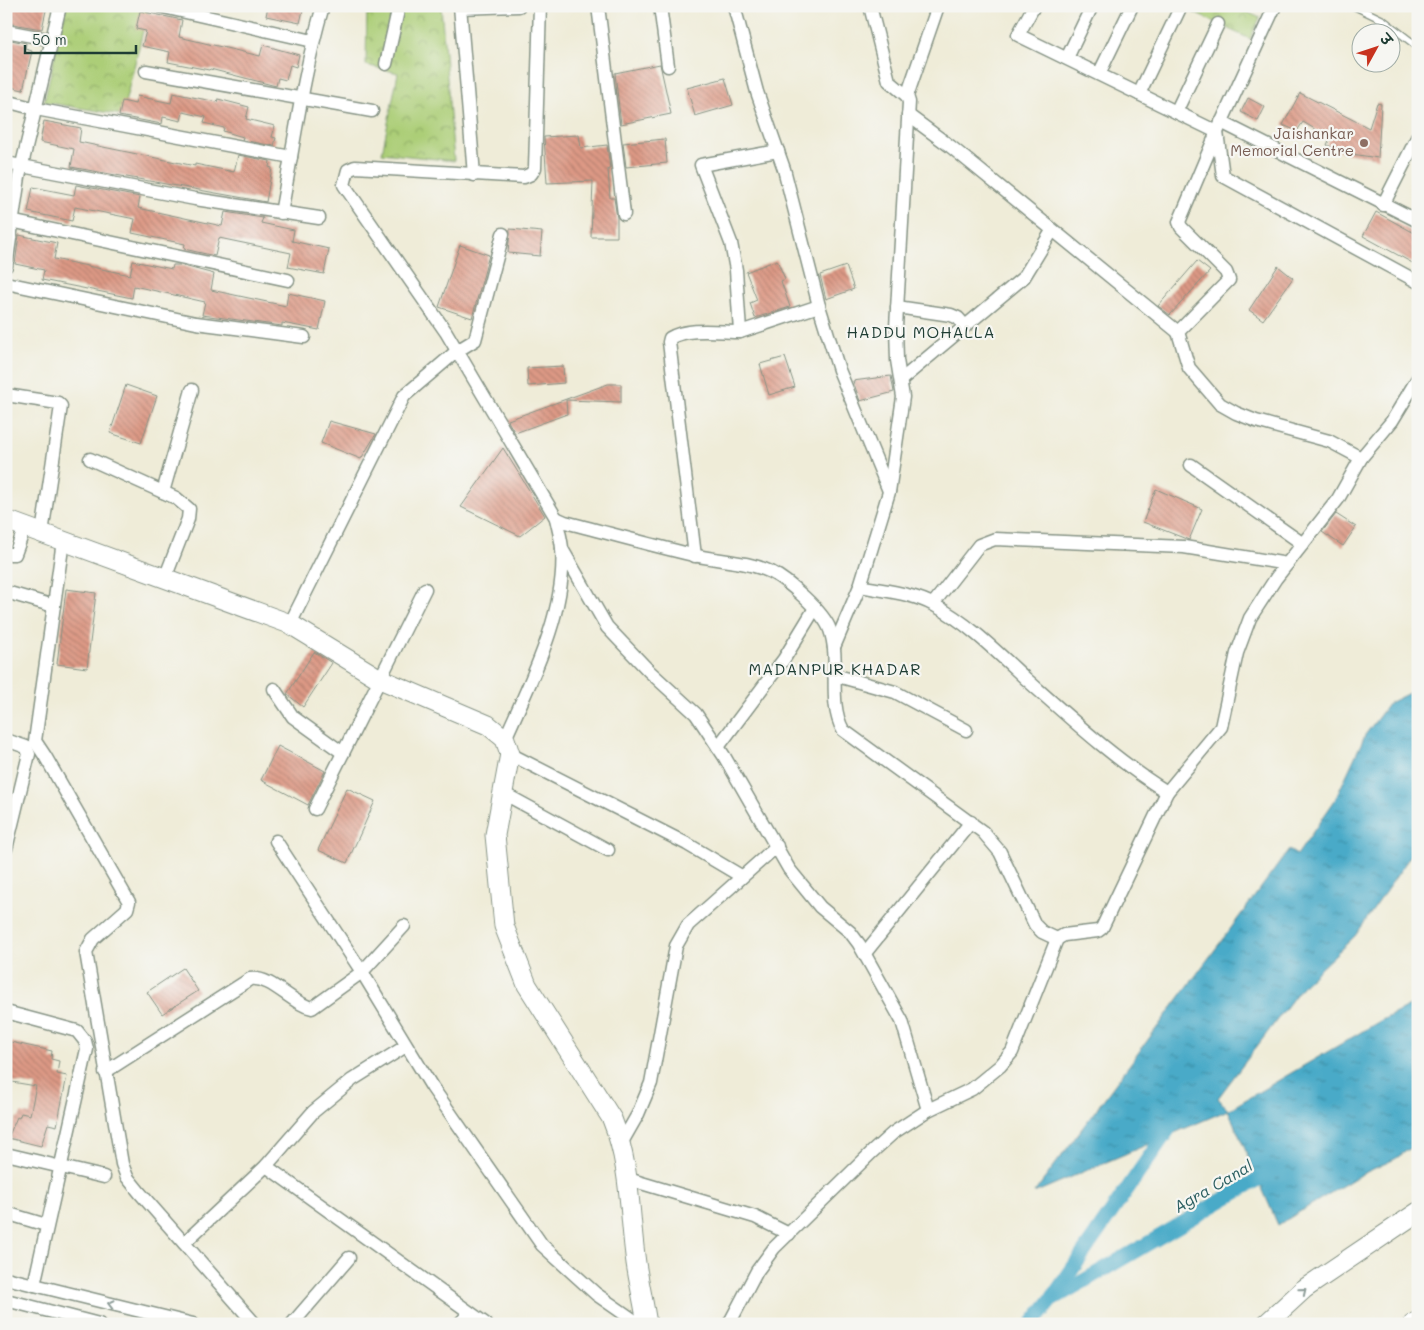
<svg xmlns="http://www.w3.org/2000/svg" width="1424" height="1330" font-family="Mali,'Playpen Sans Deva',sans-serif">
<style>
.park{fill:url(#park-crowns);stroke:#668656}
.water{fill:url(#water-ripples);stroke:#34747e}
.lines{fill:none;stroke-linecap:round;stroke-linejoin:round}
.canal{stroke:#48aac8;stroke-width:15}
.building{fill:url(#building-back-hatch)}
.lane-casing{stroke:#879486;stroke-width:9}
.street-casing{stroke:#879486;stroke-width:15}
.secondary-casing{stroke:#879486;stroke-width:21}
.lane{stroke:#fff;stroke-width:6}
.street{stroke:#fff;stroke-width:12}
.secondary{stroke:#fff;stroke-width:19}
.oneway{stroke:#8f9e9a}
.education-dot{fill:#8d6e63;stroke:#f6f6f2;stroke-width:2}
.labels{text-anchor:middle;stroke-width:4.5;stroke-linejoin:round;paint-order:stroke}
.education-label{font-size:15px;fill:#785e54;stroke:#f6f6f2;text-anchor:end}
.neighbourhood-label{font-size:16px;letter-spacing:1px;fill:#1f3d34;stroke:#f6f6f2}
.water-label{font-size:16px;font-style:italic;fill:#2b5e60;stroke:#f6f6f2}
</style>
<defs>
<pattern id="park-crowns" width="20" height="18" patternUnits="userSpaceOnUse" patternTransform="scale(1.25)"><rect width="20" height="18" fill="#acce77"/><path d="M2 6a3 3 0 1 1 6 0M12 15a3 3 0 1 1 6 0" fill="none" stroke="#8ba862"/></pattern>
<pattern id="water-ripples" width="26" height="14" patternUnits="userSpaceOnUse" patternTransform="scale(1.25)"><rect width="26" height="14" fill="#48aac8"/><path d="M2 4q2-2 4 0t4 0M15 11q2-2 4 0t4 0" fill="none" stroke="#3b8ca3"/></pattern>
<pattern id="building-back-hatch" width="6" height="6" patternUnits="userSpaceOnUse" patternTransform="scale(1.25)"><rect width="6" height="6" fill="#dd9985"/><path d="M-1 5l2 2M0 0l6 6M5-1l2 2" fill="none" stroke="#b37e6e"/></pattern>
</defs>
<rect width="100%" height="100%" fill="#f6f6f2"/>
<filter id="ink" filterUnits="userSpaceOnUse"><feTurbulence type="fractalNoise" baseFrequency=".02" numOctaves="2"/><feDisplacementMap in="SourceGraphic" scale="10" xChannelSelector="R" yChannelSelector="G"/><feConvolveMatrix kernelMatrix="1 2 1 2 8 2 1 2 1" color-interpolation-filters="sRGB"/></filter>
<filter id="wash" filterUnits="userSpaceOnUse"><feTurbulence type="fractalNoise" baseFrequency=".0096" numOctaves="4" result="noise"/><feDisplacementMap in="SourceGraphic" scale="20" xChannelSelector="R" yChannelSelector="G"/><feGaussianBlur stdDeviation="1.12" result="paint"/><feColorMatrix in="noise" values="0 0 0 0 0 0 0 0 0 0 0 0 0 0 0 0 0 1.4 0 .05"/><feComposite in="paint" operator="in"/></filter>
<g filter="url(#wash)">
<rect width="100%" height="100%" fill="#efecd8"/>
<!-- park -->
<g class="park">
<path d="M66 6 149 7 122 115 44 102Z"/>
<path d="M367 6H441L454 161 382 153 398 73 366 65Z"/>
<path d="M1187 6H1234L1260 18 1250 39 1186 9Z"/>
</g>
<!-- water -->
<path class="water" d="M1418 677V845L1355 936 1304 984 1218 1098 1228 1110 1380 1021 1418 1002V1143L1395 1159 1360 1175 1278 1225 1228 1110 1034 1193 1289 850 1297 855 1335 800 1365 735 1389 703 1411 692Z"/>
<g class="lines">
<!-- canal -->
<g class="canal">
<path d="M1051 1300 1174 1121"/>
<path d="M1032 1324 1051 1300 1274 1170"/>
</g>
</g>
<g id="blocks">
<!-- building -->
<g class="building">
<path d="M6 6H47L42 29 6 23Z"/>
<path d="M268 6H304L300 23 266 16Z"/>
<path d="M140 11 182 20 179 37 260 56 263 45 299 55 296 67 290 65 286 80 278 78 276 86 210 69 209 70 168 62 170 52 142 46 146 31 136 29Z"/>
<path d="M6 39 26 43 25 49 32 51 23 90 6 86Z"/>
<path d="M660 64 671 114 621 124 615 73Z"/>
<path d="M725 78 733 105 695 116 687 88Z"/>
<path d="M173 93 217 102 218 99 249 107 246 119 275 126 272 137 276 138 274 146 242 140 243 137 223 131 224 128 204 123 206 117 183 112 181 121 163 117 162 124 119 116 122 101 135 104 137 96 171 103Z"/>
<path d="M1300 93 1369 128 1377 103 1381 104 1378 158 1345 153 1327 145 1330 138 1303 122 1297 131 1283 125Z"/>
<path d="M1248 98 1265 107 1258 121 1241 112Z"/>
<path d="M44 121 81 128 79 142 195 166V164L234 172 238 155 270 161 269 167 272 168 266 202 71 167 74 149 40 142Z"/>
<path d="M579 135 581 148 607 145 610 169H608L610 198H614L617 218V237H591L593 181 547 183 544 137Z"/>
<path d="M665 139 667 163 626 167 623 143Z"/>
<path d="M76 185 140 197 138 208 222 226 225 212 263 218 261 223 294 230 292 241 329 249 324 274 288 267 291 253 219 238 215 256 184 249 185 244 132 233 135 219 75 207 72 221 28 212 33 187 74 195Z"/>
<path d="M1376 212 1418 235V266L1363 236Z"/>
<path d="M510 229 542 232 540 256 508 253Z"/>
<path d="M19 235 57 243 54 259 130 275 133 261 172 269 173 265H180L214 274 211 290 286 306 288 293 325 301 319 330 282 323V326L202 315 205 302 134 286 132 298 42 280 44 270 15 264Z"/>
<path d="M460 245 489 255 472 318 439 307Z"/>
<path d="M777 260 785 279 781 281 790 307 755 318 750 303 757 300 746 272Z"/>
<path d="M1197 261 1210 271 1170 315 1158 306Z"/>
<path d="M846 266 854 289 826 299 820 275Z"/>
<path d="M1278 266 1293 278 1263 320 1249 310Z"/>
<path d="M785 357 795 387 769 395 760 364Z"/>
<path d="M563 366 564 383 528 386 527 368Z"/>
<path d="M891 376 894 392 860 401 853 381Z"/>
<path d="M608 384H621V402L566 400 567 414 515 433 509 423 508 420Z"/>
<path d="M126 385 157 396 141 443 110 433Z"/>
<path d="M329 421 376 434 361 459 321 443Z"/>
<path d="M503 448 545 516 520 536 461 507Z"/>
<path d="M1156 489 1202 509 1189 540 1143 522Z"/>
<path d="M1336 514 1356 527 1343 546 1322 532Z"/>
<path d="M66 589 96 593 87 668 57 664Z"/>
<path d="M314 652 332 663 303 707 287 694Z"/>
<path d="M278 746 325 771 308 805 261 780Z"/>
<path d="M347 788 375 801 347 863 318 850Z"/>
<path d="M183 968 198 991 162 1014 147 992Z"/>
<path d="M6 1041 52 1051 51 1059 59 1061 57 1074 67 1076 57 1126 48 1124 41 1146 8 1138 17 1117 19 1118 21 1113 30 1115 36 1086 6 1081Z"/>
</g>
</g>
</g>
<g filter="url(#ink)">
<use href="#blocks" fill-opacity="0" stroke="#879486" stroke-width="1"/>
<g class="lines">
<defs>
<path id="lane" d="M1354 6 1383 20 1418 47"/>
<g id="street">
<path d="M159 6 313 41"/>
<path d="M460 6 474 175"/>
<path d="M598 6 624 214"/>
<path d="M660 6 668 66"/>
<path d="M734 6 757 92 784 169 819 306 839 370 889 491"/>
<path d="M1034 6 1018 35 1217 132 1223 176 1418 282"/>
<path d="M1275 6 1217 132 1179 222 1181 227 1226 272 1229 280 1178 332 1189 368 1220 404 1236 413 1256 421 1329 441 1361 458"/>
<path d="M460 8 519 6"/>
<path d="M6 31 53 40"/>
<path d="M1067 58 1092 6"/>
<path d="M386 64 399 6"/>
<path d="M146 71 372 111"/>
<path d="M1099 74 1132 6"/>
<path d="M1139 94 1181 6"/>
<path d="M907 96 938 6"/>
<path d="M6 101 36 109 291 157"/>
<path d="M1176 112 1218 24"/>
<path d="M908 115 950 146 1178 332"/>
<path d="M1221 122 1418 221"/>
<path d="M778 151 701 165 731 243 736 270 740 332 819 306"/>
<path d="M6 163 195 199 319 218"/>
<path d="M1383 205 1418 136"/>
<path d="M281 213C294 144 303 74 323 6"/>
<path d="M6 220 288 280"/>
<path d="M6 266 19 177 60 6"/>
<path d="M6 283 196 323 304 337"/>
<path d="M897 307 951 315 958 318 965 326"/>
<path d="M902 379 1024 277 1052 231"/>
<path d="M6 395 58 403 61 406 42 533"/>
<path d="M90 459 176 498 189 509 188 519 165 578"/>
<path d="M1191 465 1303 544"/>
<path d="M163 492 192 390"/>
<path d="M556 518 565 522C608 533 650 545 693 555 719 561 747 561 771 572 787 580 824 612 830 630 841 660 827 702 843 730L983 832 1000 852 1035 925 1042 932 1057 939"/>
<path d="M63 541 35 741 45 756 129 902 127 909 93 939 86 952 122 1164 127 1177 140 1193 255 1324"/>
<path d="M562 549 607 627 649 671 696 714 724 756 789 869 820 907 850 932 859 944 902 1021 928 1110"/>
<path d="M6 554H15L25 527"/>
<path d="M695 556 669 342 670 338C688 327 719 332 740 332"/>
<path d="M860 586C884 591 912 593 934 605 968 623 997 652 1025 678 1070 718 1115 760 1167 792"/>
<path d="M6 592 54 606"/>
<path d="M933 604 979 545 995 539 1184 547 1287 564"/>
<path d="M290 624 404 396 457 351 475 340 503 234"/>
<path d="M834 647 860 586 889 492 903 397 897 360 896 327 909 102 907 96 889 81 870 6"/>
<path d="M834 675 895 692 966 730"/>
<path d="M274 689 293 717 343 753"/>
<path d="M505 739C530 682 567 612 562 548 561 538 558 528 556 518L446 332 344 185 348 170 355 167 524 177 531 174 535 168 540 6"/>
<path d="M6 740 26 747 29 754 6 849"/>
<path d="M718 747 784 659 815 608"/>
<path d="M510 754 687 844 741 876"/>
<path d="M503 793 608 850"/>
<path d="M315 809 425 589"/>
<path d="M276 841 362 972 432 1087 542 1245 596 1294 639 1324"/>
<path d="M865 953 971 822"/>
<path d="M6 1012 77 1031 85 1041 87 1049 34 1285"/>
<path d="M105 1072 250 979C272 976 290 1003 312 1008L362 972 404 926"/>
<path d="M622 1142 638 1114 651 1083 676 946 688 925 777 846"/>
<path d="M6 1154 104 1177"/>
<path d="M266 1166 486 1324"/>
<path d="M628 1179 755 1217 789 1234"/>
<path d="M6 1213 46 1225"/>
<path d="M184 1243 266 1166 313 1112 352 1080 406 1046"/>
<path d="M6 1278 193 1324"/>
<path d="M6 1300 99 1324"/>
<path d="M292 1324 349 1258"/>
<path d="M459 1324 470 1313"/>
<path d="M729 1324 757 1271 774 1248 872 1152 893 1133 928 1110 972 1089 1000 1066 1012 1052 1057 939 1064 935 1098 931 1102 928 1167 792 1221 727 1237 653 1250 618 1276 578 1338 499 1361 458 1392 421 1418 378"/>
</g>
<g id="secondary">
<path d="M6 520 290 624 380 679 488 725 505 739 510 754 495 835 504 926 527 985 612 1119C631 1166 629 1214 636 1263 639 1283 644 1304 647 1324"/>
<path d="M1266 1324 1304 1289 1418 1212"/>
<path d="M1413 1324 1418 1321"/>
</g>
</defs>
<!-- lane casing -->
<use href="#lane" class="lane-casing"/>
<!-- street casing -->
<use href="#street" class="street-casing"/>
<!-- secondary casing -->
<use href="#secondary" class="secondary-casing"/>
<!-- lane -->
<use href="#lane" class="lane"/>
<!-- street -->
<use href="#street" class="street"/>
<!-- secondary -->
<use href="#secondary" class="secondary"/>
</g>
<!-- one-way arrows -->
<defs><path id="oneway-chevron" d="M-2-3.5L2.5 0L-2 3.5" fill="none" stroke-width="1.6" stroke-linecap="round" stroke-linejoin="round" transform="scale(1.25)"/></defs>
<g class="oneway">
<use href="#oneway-chevron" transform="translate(1303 1291) rotate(-39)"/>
<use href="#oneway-chevron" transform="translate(111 1304) rotate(-166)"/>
</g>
</g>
<!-- markers -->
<circle class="education-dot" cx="1364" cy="143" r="5"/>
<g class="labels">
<!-- education labels -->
<g class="education-label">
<text x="1354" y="139">Jaishankar<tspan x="1354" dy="17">Memorial Centre</tspan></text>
</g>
<!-- neighbourhood labels -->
<g class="neighbourhood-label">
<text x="921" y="338">HADDU MOHALLA</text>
<text x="835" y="675">MADANPUR KHADAR</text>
</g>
<!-- water labels -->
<g class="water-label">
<text transform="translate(1213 1186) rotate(-30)" y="6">Agra Canal</text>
</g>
</g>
<!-- margin -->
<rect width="1424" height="1330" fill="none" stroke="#f6f6f2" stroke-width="25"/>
<!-- north arrow -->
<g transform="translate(1376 48) rotate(50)"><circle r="24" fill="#f6f6f2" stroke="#a0aca6"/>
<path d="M0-4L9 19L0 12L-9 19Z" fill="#c8321e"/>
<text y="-8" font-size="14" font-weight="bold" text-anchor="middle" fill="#1f3d34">उ</text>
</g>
<!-- scale -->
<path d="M25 45v8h111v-8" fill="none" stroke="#1f3d34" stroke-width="2.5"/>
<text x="32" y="45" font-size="15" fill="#1f3d34" stroke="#f6f6f2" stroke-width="4" paint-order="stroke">50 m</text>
</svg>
